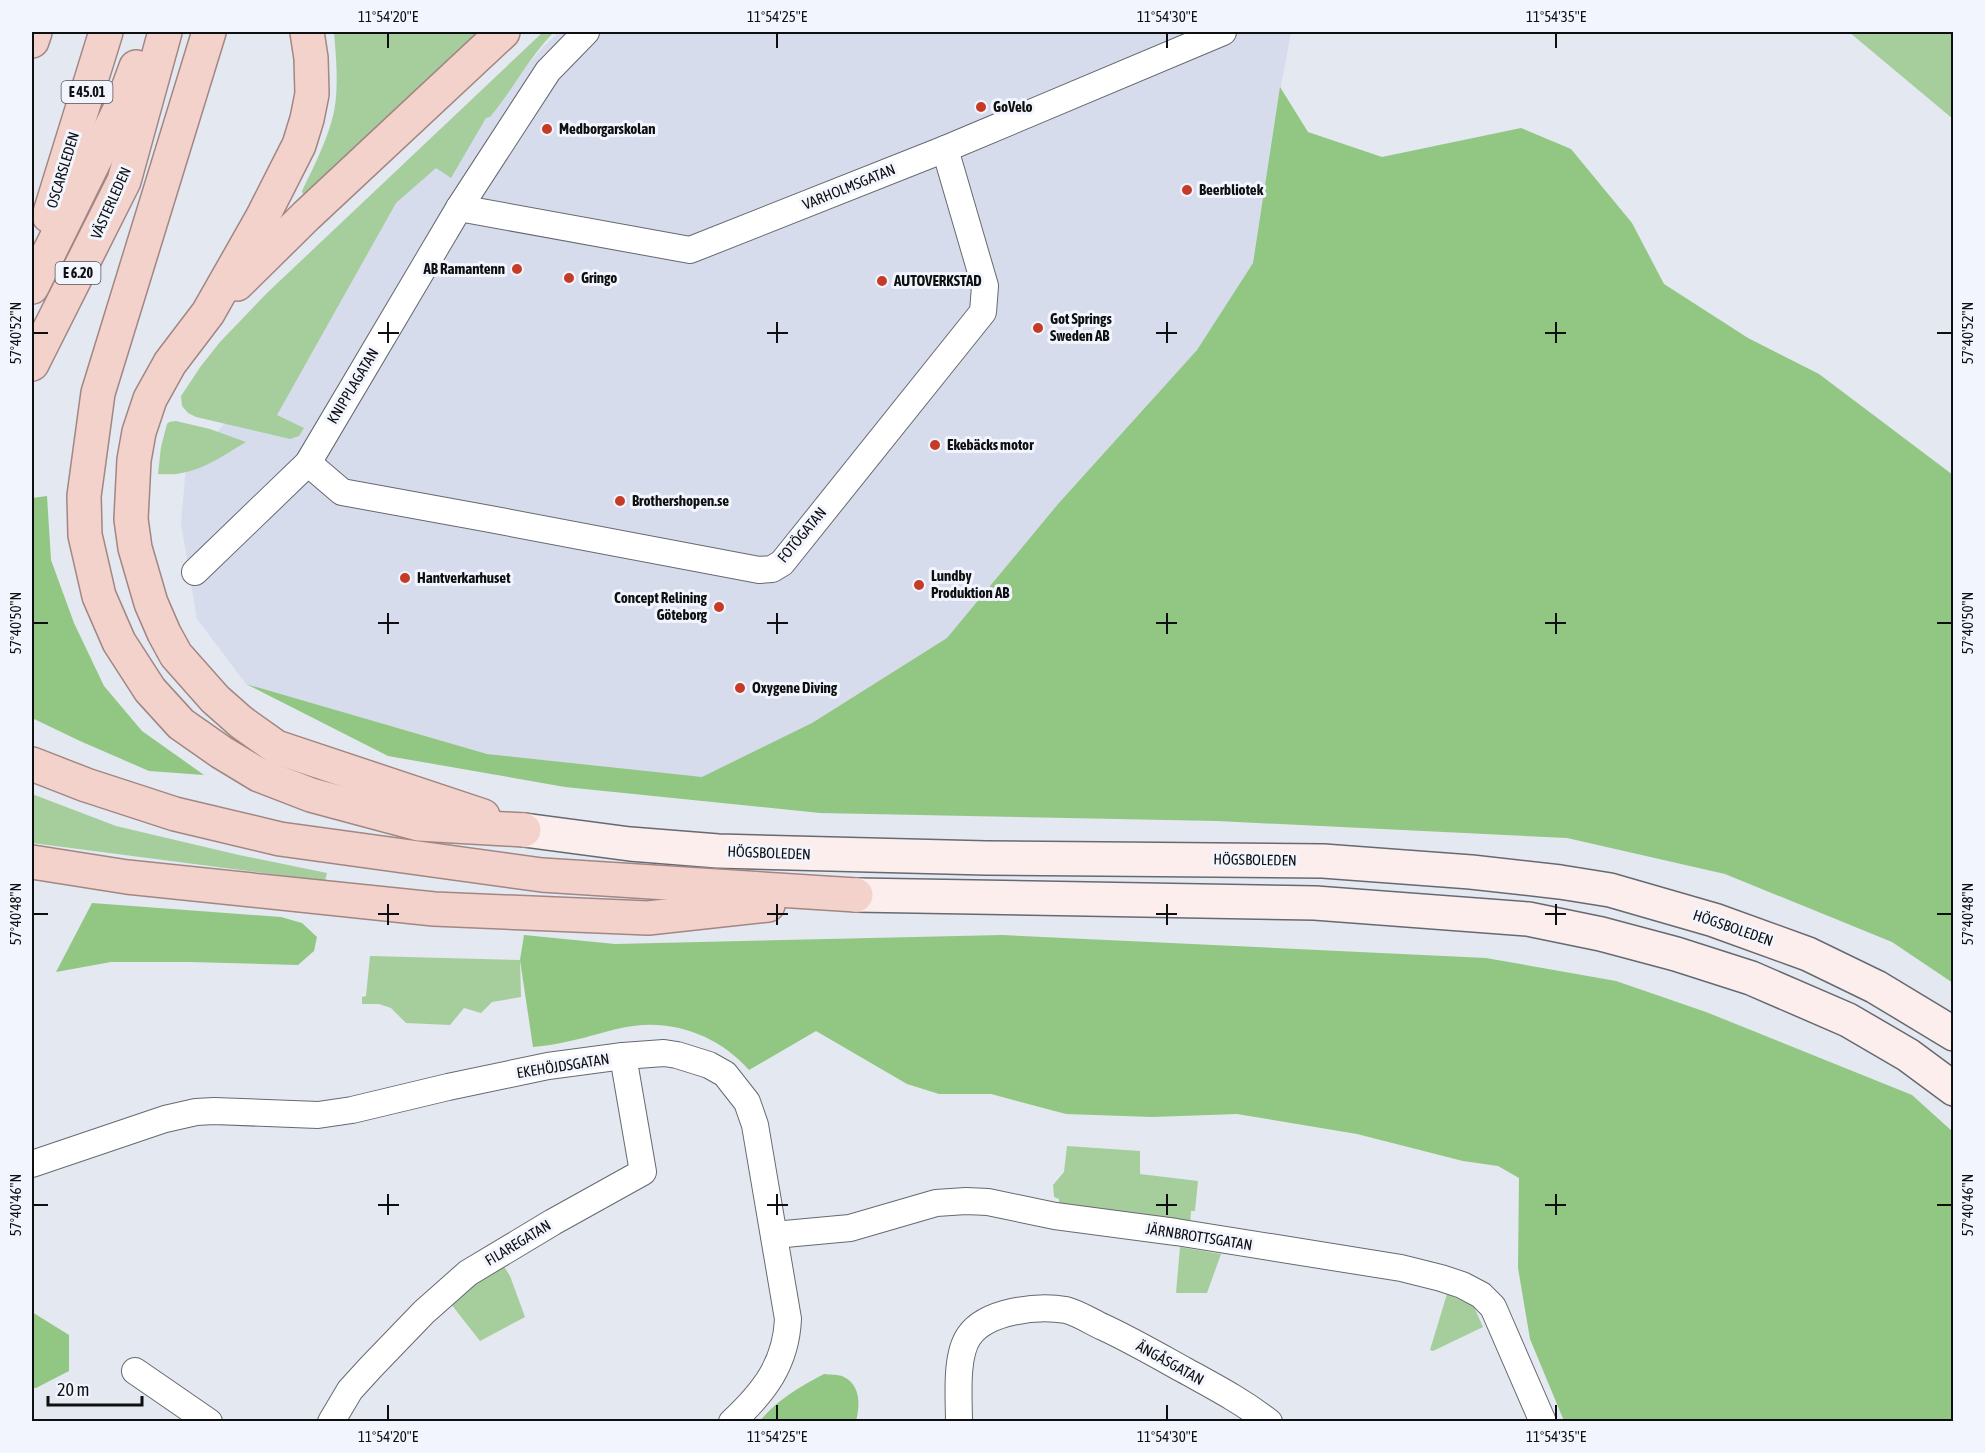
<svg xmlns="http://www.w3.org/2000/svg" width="1985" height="1453" font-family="'Asap Condensed',sans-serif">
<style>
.built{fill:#d6dceb}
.green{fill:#a6ce9c}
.forest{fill:#91c683}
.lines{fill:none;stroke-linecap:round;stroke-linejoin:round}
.minor-casing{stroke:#666970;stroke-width:28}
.secondary-casing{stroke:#666970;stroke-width:36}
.trunk-casing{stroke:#a18683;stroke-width:36}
.minor{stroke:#fff;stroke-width:26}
.secondary{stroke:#fbeeec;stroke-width:33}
.trunk{stroke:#f4d2cc;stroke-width:33}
.ticks{fill:none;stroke:#0d0f11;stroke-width:2}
.poi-dot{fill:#c63b27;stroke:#f2f5fd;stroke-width:2}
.labels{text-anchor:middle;stroke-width:6;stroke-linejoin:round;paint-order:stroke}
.shield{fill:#f2f5fd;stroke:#525458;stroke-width:1.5}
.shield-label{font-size:14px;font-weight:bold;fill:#0d0f11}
.poi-label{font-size:15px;font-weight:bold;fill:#0d0f11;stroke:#f2f5fd;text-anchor:start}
.street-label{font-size:15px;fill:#0d0f11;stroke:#f2f5fd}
.neatline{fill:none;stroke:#0d0f11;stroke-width:2}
.ticks-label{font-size:15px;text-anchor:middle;fill:#0d0f11}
</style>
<rect width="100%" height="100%" fill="#e4e8f0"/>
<!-- built -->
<path class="built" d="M559 32H1291L1274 124 1253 263 1197 350 1058 504 947 638 812 723 702 778 487 754 246 684 197 619 181 523 186 467 243 403 395 199 481 119 544 46Z"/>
<!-- green -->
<g class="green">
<path d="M334 32H482L304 198 302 191C314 166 328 139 334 112 339 86 336 57 334 32Z"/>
<path d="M543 32H554C529 57 513 90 490 117L486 118 451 178 436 168 396 203 277 415 304 428 299 436 290 439 196 417 188 413 182 406 181 396 201 366 220 342 267 293Z"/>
<path d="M1849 32H1953V119Z"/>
<path d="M176 421 210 429 246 442C226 454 205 469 182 473 175 475 166 474 158 474L161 447 167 424 169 422Z"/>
<path d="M32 794 116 826 239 855 327 873 325 881 32 843Z"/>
<path d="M370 956 520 960 521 997 492 1002 481 1013 464 1008 450 1025 406 1023 391 1008 379 1004H362V997L366 996Z"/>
<path d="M1067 1146 1140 1151V1174L1198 1181 1195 1211H1191L1190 1227 1059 1207V1199L1054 1197 1053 1185 1064 1172Z"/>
<path d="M1180 1247 1221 1254 1207 1293H1176Z"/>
<path d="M503 1265 510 1276 525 1317 480 1341 451 1304 479 1280Z"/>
<path d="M1447 1294 1474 1307 1483 1327 1433 1351 1430 1350Z"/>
</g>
<!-- forest -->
<g class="forest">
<path d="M1280 87 1308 132 1382 157 1521 128 1571 149 1632 223 1664 284 1748 338 1819 374 1953 475V983L1892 942 1725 874 1567 838 1217 821 820 813 565 787 388 756 246 684 487 754 702 777 812 723 947 638 1058 504 1197 350 1253 263Z"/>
<path d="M47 496 51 560 74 623 104 686 142 731 204 775 149 771 80 741 32 718V498Z"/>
<path d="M92 903 281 917 302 923 317 937 314 951 298 965 190 962H111L56 972Z"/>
<path d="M524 935 615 944 1002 935 1486 958 1616 981 1706 1012 1912 1095 1953 1132V1421H1564L1530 1339 1518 1268 1519 1178 1498 1166 1463 1161 1357 1134 1237 1114 1152 1117 1066 1114 991 1094H939L907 1084 816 1031 749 1070C720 1037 676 1020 633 1026 611 1029 590 1037 570 1041 558 1044 545 1046 533 1047L520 960Z"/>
<path d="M32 1312 69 1335V1371L36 1388H32Z"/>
<path d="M824 1374C829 1375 839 1374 844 1377 861 1386 860 1405 856 1421H760C777 1400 799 1387 824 1374Z"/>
</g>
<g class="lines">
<defs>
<g id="minor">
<path d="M459 208 690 250 945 149 1223 32"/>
<path d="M308 463 342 492 490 519 759 570 772 569 782 563 983 312 985 286 945 149"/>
<path d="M195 572 308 463 459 208 548 71 586 32"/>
<path d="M32 1164 165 1119 196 1112 214 1111 318 1115 352 1110 448 1087 548 1066 623 1056 664 1053 677 1055 709 1065 725 1074 747 1102 755 1125 788 1319C786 1364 764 1392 732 1422"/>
<path d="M774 1235 850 1228 936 1203 966 1201 988 1202 1055 1216 1176 1232 1401 1268 1441 1278 1462 1285 1481 1295 1493 1307 1543 1422"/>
<path d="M135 1371 209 1422"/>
<path d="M331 1422 350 1390 371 1367 424 1312 468 1273 553 1222 643 1172 623 1056"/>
<path d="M959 1422C959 1398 955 1356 969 1336 986 1311 1037 1305 1066 1310 1078 1313 1092 1322 1103 1327 1131 1340 1157 1355 1184 1370 1213 1386 1242 1401 1269 1422"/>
</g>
<g id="secondary">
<path d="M524 830 630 844 718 851 986 858 1323 861 1471 872 1560 882 1610 890 1714 920 1808 954 1876 987 1954 1034"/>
<path d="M856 895 1315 903 1528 919 1601 934 1676 954 1751 978 1848 1020 1908 1055 1954 1089"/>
</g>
<g id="trunk">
<path d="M209 32 98 393 84 496 85 535 99 596 119 642 150 690 181 724 221 752 259 775 311 795 419 824 524 830"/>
<path d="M307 32 311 58 312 94 307 119 299 145 262 218 208 313 170 363 150 399 139 432 134 460 131 519 135 548 151 603 164 633 176 655 215 699 241 722 276 747 483 816"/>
<path d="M32 41 35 32"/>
<path d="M49 216 106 32"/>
<path d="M237 284 306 216 503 32"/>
<path d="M32 287 122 105 136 67"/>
<path d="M32 364 124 181 165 32"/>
<path d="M32 764 86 785 175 814 280 839 542 875 856 895"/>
<path d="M32 862 127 877 434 909 648 918 768 905"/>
</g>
</defs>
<!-- minor casing -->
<use href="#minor" class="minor-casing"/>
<!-- secondary casing -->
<use href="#secondary" class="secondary-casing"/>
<!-- trunk casing -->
<use href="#trunk" class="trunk-casing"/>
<!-- minor -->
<use href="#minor" class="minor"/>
<!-- secondary -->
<use href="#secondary" class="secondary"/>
<!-- trunk -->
<use href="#trunk" class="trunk"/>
</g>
<!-- ticks -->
<path class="ticks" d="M388 33V48M777 33V48M1167 33V48M1556 33V48M388 322V343M777 322V343M1167 322V343M1556 322V343M33 333H48M378 333H399M767 333H788M1156 333H1177M1545 333H1566M1937 333H1952M388 613V634M777 613V634M1167 613V634M1556 613V634M33 623H48M378 623H399M767 623H788M1156 623H1177M1545 623H1566M1937 623H1952M388 904V925M777 904V925M1167 904V925M1556 904V925M33 914H48M378 914H399M767 914H788M1156 914H1177M1545 914H1566M1937 914H1952M388 1194V1215M777 1194V1215M1167 1194V1215M1556 1194V1215M33 1205H48M378 1205H399M767 1205H788M1156 1205H1177M1545 1205H1566M1937 1205H1952M388 1405V1420M777 1405V1420M1167 1405V1420M1556 1405V1420"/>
<!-- markers -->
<g class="poi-dot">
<circle cx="981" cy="107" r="6"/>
<circle cx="547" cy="129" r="6"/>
<circle cx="1187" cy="190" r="6"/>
<circle cx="517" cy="269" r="6"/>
<circle cx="569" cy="278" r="6"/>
<circle cx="882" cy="281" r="6"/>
<circle cx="1038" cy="328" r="6"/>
<circle cx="935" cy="445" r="6"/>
<circle cx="620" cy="501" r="6"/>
<circle cx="405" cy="578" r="6"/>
<circle cx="919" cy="585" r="6"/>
<circle cx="719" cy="607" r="6"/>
<circle cx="740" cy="688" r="6"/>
</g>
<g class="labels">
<!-- shield labels -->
<g class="shield">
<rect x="61.5" y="81" width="51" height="22" rx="4.5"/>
<rect x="55.5" y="262" width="45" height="22" rx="4.5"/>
</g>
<g class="shield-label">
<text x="87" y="97">E 45.01</text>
<text x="78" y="278">E 6.20</text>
</g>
<!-- poi labels -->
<g class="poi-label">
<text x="993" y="112">GoVelo</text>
<text x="559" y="134">Medborgarskolan</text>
<text x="1199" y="195">Beerbliotek</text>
<text x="505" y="274" text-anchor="end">AB Ramantenn</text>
<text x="581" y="283">Gringo</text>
<text x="894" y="286">AUTOVERKSTAD</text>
<text x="1050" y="324">Got Springs<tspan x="1050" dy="17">Sweden AB</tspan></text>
<text x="947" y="450">Ekebäcks motor</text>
<text x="632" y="506">Brothershopen.se</text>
<text x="931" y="581">Lundby<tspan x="931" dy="17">Produktion AB</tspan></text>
<text x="417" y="583">Hantverkarhuset</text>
<text x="707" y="603" text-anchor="end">Concept Relining<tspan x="707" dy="17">Göteborg</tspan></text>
<text x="752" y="693">Oxygene Diving</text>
</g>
<!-- street labels -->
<g class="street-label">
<text transform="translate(63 170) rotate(-73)" y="5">OSCARSLEDEN</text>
<text transform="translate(849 187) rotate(-22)" y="5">VARHOLMSGATAN</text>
<text transform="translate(111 203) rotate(-66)" y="5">VÄSTERLEDEN</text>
<text transform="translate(353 386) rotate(-59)" y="5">KNIPPLAGATAN</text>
<text transform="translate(802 535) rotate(-50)" y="5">FOTÖGATAN</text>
<text transform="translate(769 853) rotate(2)" y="5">HÖGSBOLEDEN</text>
<text transform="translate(1255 860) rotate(1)" y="5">HÖGSBOLEDEN</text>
<text transform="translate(1733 928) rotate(19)" y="5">HÖGSBOLEDEN</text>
<text transform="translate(563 1066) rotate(-9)" y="5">EKEHÖJDSGATAN</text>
<text transform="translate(1199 1237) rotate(9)" y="5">JÄRNBROTTSGATAN</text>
<text transform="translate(518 1243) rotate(-31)" y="5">FILAREGATAN</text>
<text transform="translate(1170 1363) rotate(29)" y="5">ÄNGÅSGATAN</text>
</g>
</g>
<!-- border -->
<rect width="1985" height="1453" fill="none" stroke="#f2f5fd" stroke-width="66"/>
<!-- scale -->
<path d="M48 1396v9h94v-9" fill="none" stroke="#0d0f11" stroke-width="3"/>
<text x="57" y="1396" font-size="18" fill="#0d0f11" stroke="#f2f5fd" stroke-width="4.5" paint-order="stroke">20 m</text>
<rect x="33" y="33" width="1919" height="1387" class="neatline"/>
<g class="ticks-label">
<text x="388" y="22">11°54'20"E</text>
<text x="777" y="22">11°54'25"E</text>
<text x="1167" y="22">11°54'30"E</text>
<text x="1556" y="22">11°54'35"E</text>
<text transform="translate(16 333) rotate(-90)" y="5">57°40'52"N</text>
<text transform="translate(1968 333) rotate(-90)" y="5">57°40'52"N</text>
<text transform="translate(16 623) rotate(-90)" y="5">57°40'50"N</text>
<text transform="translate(1968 623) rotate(-90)" y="5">57°40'50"N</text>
<text transform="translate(16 914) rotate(-90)" y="5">57°40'48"N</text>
<text transform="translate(1968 914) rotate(-90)" y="5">57°40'48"N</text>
<text transform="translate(16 1205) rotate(-90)" y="5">57°40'46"N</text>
<text transform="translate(1968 1205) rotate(-90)" y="5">57°40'46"N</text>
<text x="388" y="1442">11°54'20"E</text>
<text x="777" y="1442">11°54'25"E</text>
<text x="1167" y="1442">11°54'30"E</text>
<text x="1556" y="1442">11°54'35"E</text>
</g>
</svg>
